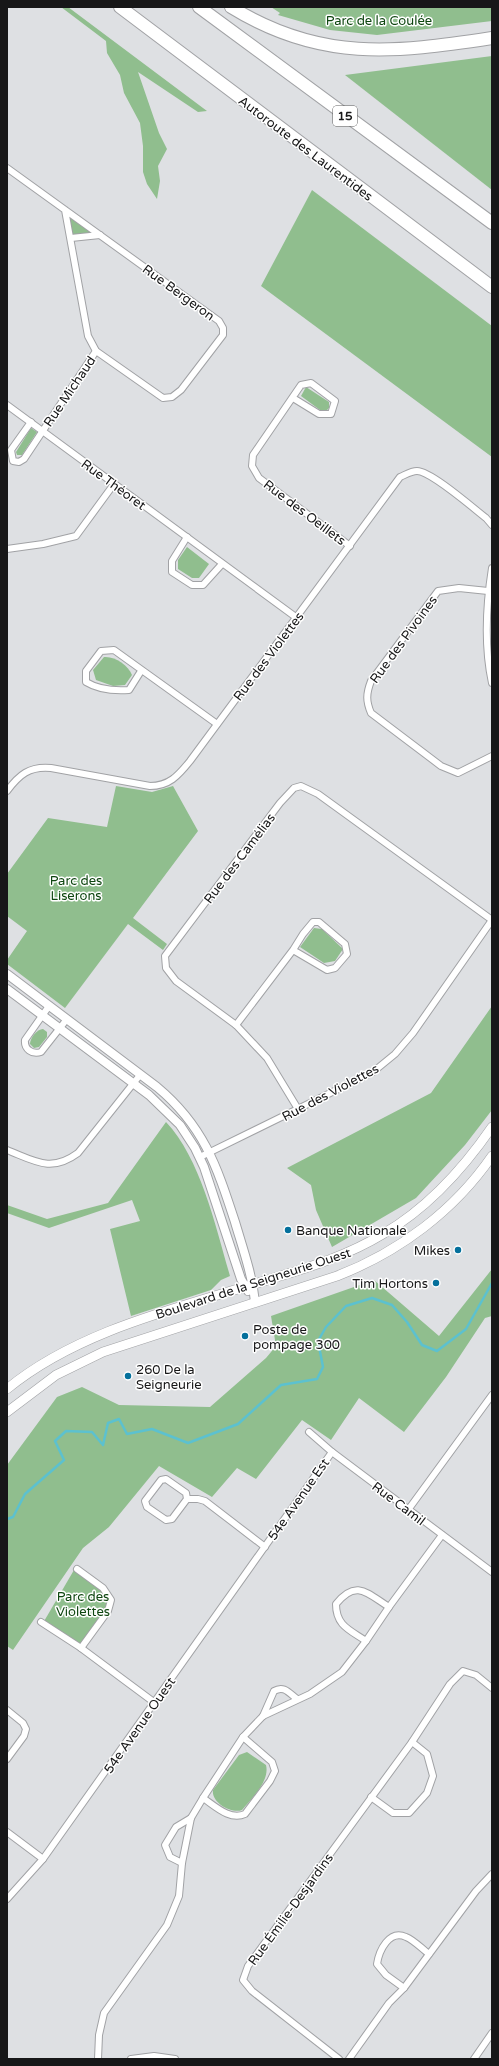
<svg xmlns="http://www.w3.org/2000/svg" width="499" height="2066" font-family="'Varela Round',sans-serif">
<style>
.green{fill:#90be8e}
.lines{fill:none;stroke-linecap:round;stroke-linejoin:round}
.stream{stroke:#5cc1cf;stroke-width:2.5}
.minor-casing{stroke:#a1a2a5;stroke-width:8}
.tertiary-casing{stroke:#a1a2a5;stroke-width:10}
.secondary-casing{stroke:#a1a2a5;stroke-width:10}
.motorway-casing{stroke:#a1a2a5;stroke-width:14}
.minor{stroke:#fff;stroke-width:6}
.tertiary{stroke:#fff;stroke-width:8}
.secondary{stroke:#fff;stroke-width:9}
.motorway{stroke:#fff;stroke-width:12}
.poi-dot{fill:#04709c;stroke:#fff;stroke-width:1.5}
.labels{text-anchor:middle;stroke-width:3;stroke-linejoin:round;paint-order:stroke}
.shield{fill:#fff;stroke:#5d5d5d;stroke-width:1}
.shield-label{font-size:12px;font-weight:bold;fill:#171718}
.park-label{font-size:13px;fill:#0e4610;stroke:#fff}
.street-label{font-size:13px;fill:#171718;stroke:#fff}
.poi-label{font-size:13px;fill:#171718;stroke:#fff;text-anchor:start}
</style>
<rect width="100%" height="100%" fill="#dee0e3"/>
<!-- green -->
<g class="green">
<path d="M61 7H68L207 111 198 112 138 72 159 133 167 149 158 166 160 181 157 199 147 184 143 172V146L140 123 124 93 120 75 107 53 106 41Z"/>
<path d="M271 7H492V21L377 35 330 30 278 15 280 13Z"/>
<path d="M492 56V190L345 75Z"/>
<path d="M312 190 492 326V457L261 286Z"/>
<path d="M68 215 93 233 73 235Z"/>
<path d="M306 387 329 402V408L326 411 320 410 301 396Z"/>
<path d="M31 428 37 432 22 455H17L16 452Z"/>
<path d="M187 547 209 564 199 578H192L178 569V560Z"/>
<path d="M104 657C115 656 128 665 132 675L125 685 113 686 96 680 93 670Z"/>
<path d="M116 786 152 792 173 786 198 831 133 918 167 944 163 950 128 924 65 1008 7 964V960L27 931 7 916V874L48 818 107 827Z"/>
<path d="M314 928 322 929 343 949 335 961 324 963 300 947Z"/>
<path d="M492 1006V1110L465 1145 416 1198 332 1247 316 1210 311 1185 287 1168 431 1093Z"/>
<path d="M43 1029 47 1032V1037L39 1047 34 1048 30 1044C30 1038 37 1029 43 1029Z"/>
<path d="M166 1122C201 1159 216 1228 230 1276L221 1280 211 1290 131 1316 110 1229 140 1221 132 1200 49 1228 7 1213V1205L47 1219 108 1203Z"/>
<path d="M492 1269V1316L485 1318 446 1377 404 1432 359 1398 331 1440 302 1420 256 1479 237 1468 212 1497 159 1466 109 1527 83 1548 13 1650 7 1646V1465L57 1397 82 1387 119 1405 210 1407 266 1358 276 1346 271 1316 374 1280 439 1336Z"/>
<path d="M74 1570 101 1585 109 1598 108 1610 81 1648 43 1623Z"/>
<path d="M247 1752 266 1765C270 1781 252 1798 242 1810 232 1814 211 1803 213 1790L239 1755Z"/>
</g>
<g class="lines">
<!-- stream -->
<path class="stream" d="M7 1519 13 1517 25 1494 64 1460 55 1441 66 1431 92 1432 103 1445 108 1423 119 1419 127 1434 152 1429 188 1443 238 1424 281 1385 317 1379 323 1367 318 1341 326 1327 346 1306 372 1298 392 1305 407 1322 422 1345 437 1351 466 1329 492 1283"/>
<defs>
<g id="minor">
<path d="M7 168 219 321 223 328V335L181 390 172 397 163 398 96 351 88 336 65 210"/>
<path d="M71 238 100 235"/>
<path d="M293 398 319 414H331L335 401 311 383 301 385 253 455 252 466 259 478 350 546"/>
<path d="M7 405 297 618"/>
<path d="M31 422 11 450 13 461 19 462 24 459 96 351"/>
<path d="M187 537 172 561V572L192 585H203L222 564"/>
<path d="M7 549 43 544 76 536 114 484"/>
<path d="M492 568C486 606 484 646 492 683"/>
<path d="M488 591 459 588 438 591 371 681C366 694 366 701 371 713L441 766 458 773 492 756"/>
<path d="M141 671 129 690C114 691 99 690 86 682V671L101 651 114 650 217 724"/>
<path d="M7 791C19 775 29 766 51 768L150 786C169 786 178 776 190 761L400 477C405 475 411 471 417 471 431 471 473 508 486 518L492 525"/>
<path d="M49 1006 25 1040C24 1049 32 1055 41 1052L67 1019"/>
<path d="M236 1025 293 950 303 934 313 922H319L345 944 347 954 335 968 327 970 293 950"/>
<path d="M298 1109 267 1058 236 1025 176 981 166 968 165 956 280 803 294 788 301 786 318 794 492 920"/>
<path d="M7 1150C35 1161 51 1173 78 1153L140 1075"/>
<path d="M200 1157 373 1072 395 1054 413 1033 492 920"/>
<path d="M309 1432 332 1452 492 1572"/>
<path d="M166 1479 186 1493 187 1499 172 1519 166 1520 147 1507 145 1501 161 1480Z"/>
<path d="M187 1499H198L205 1501 265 1547"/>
<path d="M408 1510 492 1395"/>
<path d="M77 1569 103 1588 111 1600 108 1611 81 1648"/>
<path d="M41 1622 81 1648 155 1703"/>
<path d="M366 1641C350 1630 336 1626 336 1604 356 1579 367 1593 389 1607"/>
<path d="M7 1710 23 1723 26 1729 24 1736 7 1759"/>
<path d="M263 1716 274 1691C284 1685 289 1693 297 1699"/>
<path d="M371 1797 393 1813H409L427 1793 433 1776 427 1754 412 1742"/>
<path d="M203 1798C215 1806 230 1821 245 1814L270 1781 275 1771 272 1762 243 1737"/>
<path d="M7 1832 43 1859"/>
<path d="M182 1863 170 1857 165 1845 176 1827 191 1818"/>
<path d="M7 1899 43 1859 332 1452"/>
<path d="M404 1988 386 1975 377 1964C379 1951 389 1929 406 1937 414 1940 422 1949 429 1954"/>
<path d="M98 2059 99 2035 104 2013 167 1925 179 1896 182 1863 191 1818 203 1798 243 1737 263 1716 310 1694 342 1672 366 1641 389 1607 442 1535"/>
<path d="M131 2059 154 2056 175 2059"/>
<path d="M339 2059 252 1991 243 1980 248 1966 412 1742 450 1684 463 1671 476 1675 492 1688"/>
<path d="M349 2059 389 2003 404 1988 476 1891 492 1874"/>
<path d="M474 2059 492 2033"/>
</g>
<g id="tertiary">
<path d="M7 974 157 1087C204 1126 217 1167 235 1222 243 1249 252 1274 255 1302"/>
<path d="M7 989 149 1095 180 1125 195 1148 204 1167 241 1279 248 1291"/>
</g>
<g id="secondary">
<path d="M7 1389C81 1328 187 1306 277 1277 314 1266 350 1254 383 1234 428 1208 463 1169 492 1127"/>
<path d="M7 1412 56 1375 103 1352 337 1276C399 1252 454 1211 492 1156"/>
</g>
<g id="motorway">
<path d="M120 7 492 287"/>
<path d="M199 7 492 223"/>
<path d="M231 7C320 62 394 53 492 38"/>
</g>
</defs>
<!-- minor casing -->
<use href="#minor" class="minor-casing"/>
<!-- tertiary casing -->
<use href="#tertiary" class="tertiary-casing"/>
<!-- secondary casing -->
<use href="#secondary" class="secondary-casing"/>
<!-- motorway casing -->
<use href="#motorway" class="motorway-casing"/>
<!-- minor -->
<use href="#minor" class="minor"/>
<!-- tertiary -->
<use href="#tertiary" class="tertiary"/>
<!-- secondary -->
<use href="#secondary" class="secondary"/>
<!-- motorway -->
<use href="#motorway" class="motorway"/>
</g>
<!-- markers -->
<g class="poi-dot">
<circle cx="288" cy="1230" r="4"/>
<circle cx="458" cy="1250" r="4"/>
<circle cx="436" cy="1283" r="4"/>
<circle cx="245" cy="1336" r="4"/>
<circle cx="128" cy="1376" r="4"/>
</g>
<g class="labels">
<!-- shield labels -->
<rect class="shield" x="333" y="106" width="24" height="20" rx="3"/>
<g class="shield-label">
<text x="345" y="120">15</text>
</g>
<!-- park labels -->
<g class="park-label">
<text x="379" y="25">Parc de la Coulée</text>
<text x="76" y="885">Parc des<tspan x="76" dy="15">Liserons</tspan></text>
<text x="83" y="1601">Parc des<tspan x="83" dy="15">Violettes</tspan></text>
</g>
<!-- street labels -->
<g class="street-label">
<text transform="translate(306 148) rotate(37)" y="5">Autoroute des Laurentides</text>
<text transform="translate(179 292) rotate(36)" y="5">Rue Bergeron</text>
<text transform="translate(69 391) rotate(-56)" y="5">Rue Michaud</text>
<text transform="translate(114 484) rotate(36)" y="5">Rue Théoret</text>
<text transform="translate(305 512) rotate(37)" y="5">Rue des Oeillets</text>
<text transform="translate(403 639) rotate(-54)" y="5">Rue des Pivoines</text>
<text transform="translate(268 656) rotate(-53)" y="5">Rue des Violettes</text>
<text transform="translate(239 858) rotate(-53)" y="5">Rue des Camélias</text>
<text transform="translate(330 1092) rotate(-28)" y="5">Rue des Violettes</text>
<text transform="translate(253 1283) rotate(-18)" y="5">Boulevard de la Seigneurie Ouest</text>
<text transform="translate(298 1499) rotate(-55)" y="5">54e Avenue Est</text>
<text transform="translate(399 1503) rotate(37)" y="5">Rue Camil</text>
<text transform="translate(139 1725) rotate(-55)" y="5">54e Avenue Ouest</text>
<text transform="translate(290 1909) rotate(-54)" y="5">Rue Émilie-Desjardins</text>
</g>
<!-- poi labels -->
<g class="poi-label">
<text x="296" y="1235">Banque Nationale</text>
<text x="450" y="1255" text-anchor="end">Mikes</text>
<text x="428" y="1288" text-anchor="end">Tim Hortons</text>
<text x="253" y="1334">Poste de<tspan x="253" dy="15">pompage 300</tspan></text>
<text x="136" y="1374">260 De la<tspan x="136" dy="15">Seigneurie</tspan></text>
</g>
</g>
<!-- border -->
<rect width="499" height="2066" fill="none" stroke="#171718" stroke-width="16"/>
</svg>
